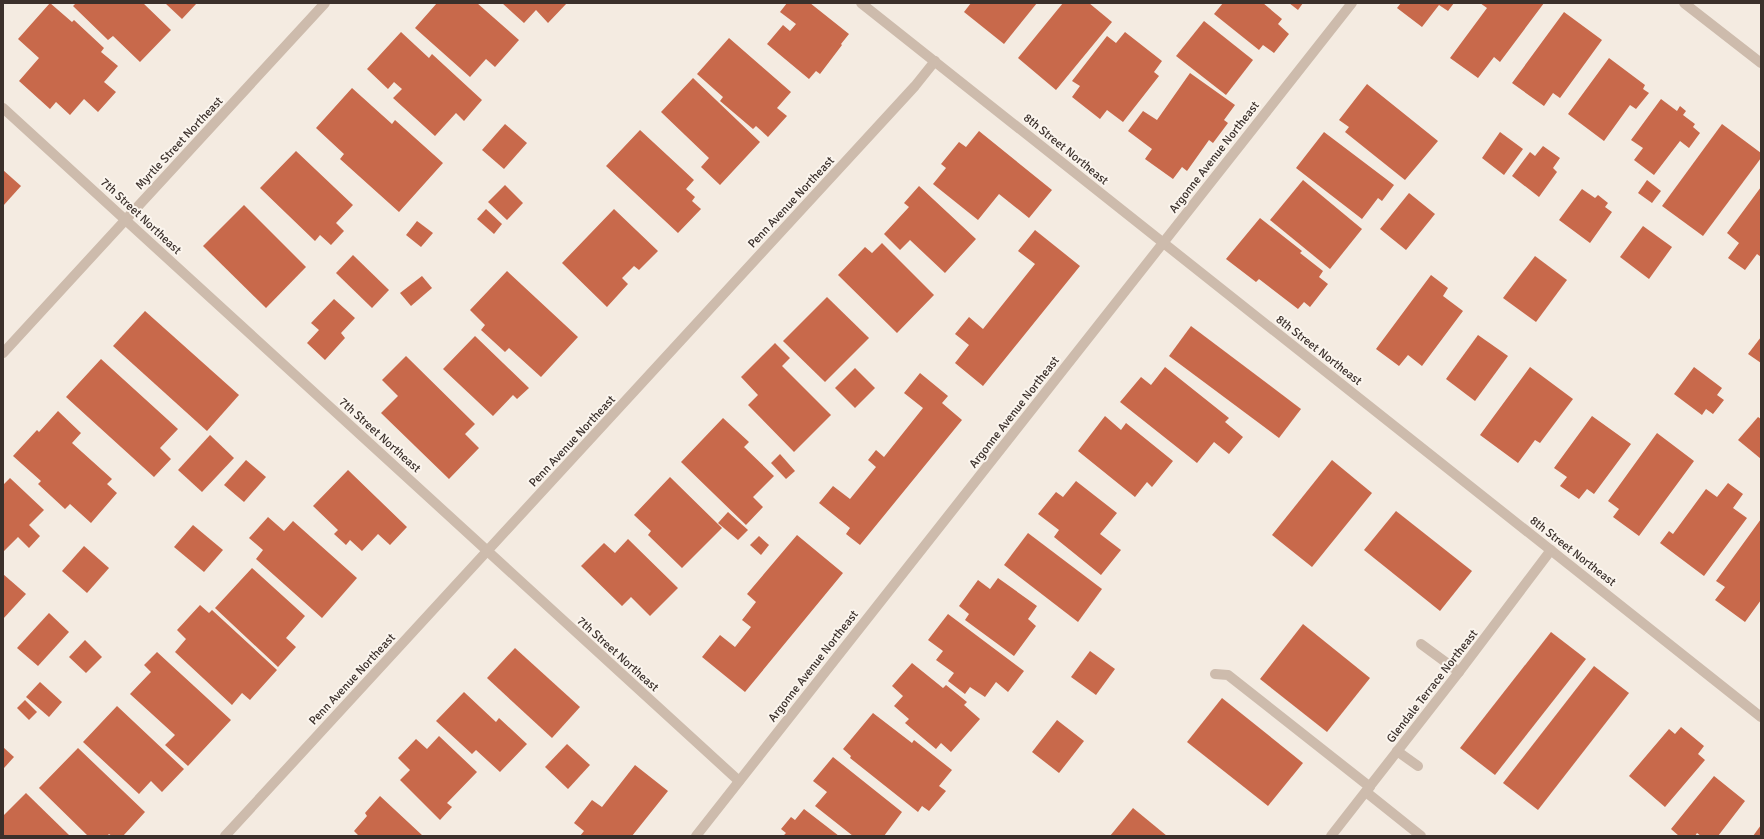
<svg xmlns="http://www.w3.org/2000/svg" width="1764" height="839" font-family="Signika,sans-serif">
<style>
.building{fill:#c8694b}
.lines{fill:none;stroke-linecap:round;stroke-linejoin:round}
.minor{stroke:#cdbbac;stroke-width:10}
.labels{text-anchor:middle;stroke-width:4;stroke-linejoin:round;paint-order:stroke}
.street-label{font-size:12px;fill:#3b302b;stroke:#fbf5ee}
</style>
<rect width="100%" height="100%" fill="#f4ebe1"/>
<!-- building -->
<g class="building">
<path d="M50 3 72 22 74 20 104 48 101 52 118 66 104 82 116 92 98 112 84 99 70 115 56 102 50 109 19 81 39 58 18 39Z"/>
<path d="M76 3H143L171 30 140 62 113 36 108 40 73 6Z"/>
<path d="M165 3H197L182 19Z"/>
<path d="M437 3H477L519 40 495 67 486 59 470 77 415 28Z"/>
<path d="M502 3H567L548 23 536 10 524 23Z"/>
<path d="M787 3H810L849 34 841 44 842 45 820 74 816 71 809 79 767 44 783 25 790 31 796 24 780 12Z"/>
<path d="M971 3H1037L1004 44 964 12Z"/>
<path d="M1063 3H1089L1112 22 1056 90 1018 58Z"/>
<path d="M1223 3H1263L1282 19 1278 24 1289 34 1274 53 1263 45 1259 50 1214 14Z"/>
<path d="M1289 3H1303L1298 10Z"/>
<path d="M1401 3H1454L1448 11 1439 5 1422 27 1397 8Z"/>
<path d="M1480 3H1544L1500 62 1494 57 1478 78 1450 58 1487 8Z"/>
<path d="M1564 12 1602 40 1560 98 1553 93 1544 106 1512 83Z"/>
<path d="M1204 21 1253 60 1226 95 1176 56Z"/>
<path d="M401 32 429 58 432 54 482 100 464 121 456 113 435 136 393 98 402 89 394 82 388 89 367 69Z"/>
<path d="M1125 32 1162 61 1154 72 1159 76 1123 122 1107 110 1100 119 1072 97 1080 86 1072 81 1107 36 1116 43Z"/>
<path d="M729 38 791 92 777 108 787 116 768 137 756 126 753 129 720 101 723 97 697 74Z"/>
<path d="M1609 58 1645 85 1643 89 1649 93 1636 109 1630 105 1604 141 1568 114Z"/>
<path d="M1190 73 1235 105 1224 120 1228 123 1213 143 1209 140 1187 171 1182 167 1173 179 1145 159 1152 149 1128 131 1143 111 1157 120Z"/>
<path d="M693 78 760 142 720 185 701 167 709 158 661 112Z"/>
<path d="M1367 84 1438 141 1405 180 1345 132 1349 127 1339 120Z"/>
<path d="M352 88 392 124 395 120 443 163 399 212 340 159 344 154 316 128Z"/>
<path d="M1661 99 1677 111 1680 106 1686 111 1683 115 1695 124 1693 127 1700 133 1689 148 1680 141 1654 175 1634 160 1643 148 1631 140Z"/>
<path d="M505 124 527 143 504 169 482 150Z"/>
<path d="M1722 124 1761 153V158L1703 236 1662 206Z"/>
<path d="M640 130 694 180 686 189 695 197 692 201 701 209 678 233 606 166Z"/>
<path d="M979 131 1052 190 1029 218 999 194 978 220 933 184 946 168 941 164 959 142 966 147Z"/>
<path d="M1324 132 1394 185 1382 201 1378 198 1362 219 1296 168Z"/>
<path d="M1500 132 1523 149 1504 175 1482 158Z"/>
<path d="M1543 146 1560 158 1553 168 1557 172 1539 197 1512 176 1530 152 1535 156Z"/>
<path d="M296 151 353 205 336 223 344 231 331 245 320 235 315 241 260 188Z"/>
<path d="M3 170 21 186 3 206Z"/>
<path d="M1303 180 1362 229 1330 269 1270 220Z"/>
<path d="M1647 180 1661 191 1652 203 1638 193Z"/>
<path d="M505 185 523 203 507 220 488 202Z"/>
<path d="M919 186 976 239 945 273 910 240 900 250 884 234 909 207 904 203Z"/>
<path d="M1761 187V257L1757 254 1745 270 1728 258 1739 243 1727 233Z"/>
<path d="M1582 189 1595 198 1598 195 1608 203 1605 207 1612 212 1590 243 1559 220Z"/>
<path d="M1409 193 1435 214 1406 250 1380 229Z"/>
<path d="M244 205 306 267 266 308 203 246Z"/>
<path d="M486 209 502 224 494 234 477 219Z"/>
<path d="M614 209 658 251 639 270 634 266 622 278 628 284 607 307 562 263Z"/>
<path d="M1260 218 1302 251 1300 253 1323 271 1319 277 1328 284 1310 307 1304 302 1298 309 1259 279 1256 282 1226 259Z"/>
<path d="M417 221 433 233 421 247 406 235Z"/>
<path d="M1643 226 1672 247 1649 279 1620 257Z"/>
<path d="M1035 230 1080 266 983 386 955 363 969 345 955 334 969 317 983 329 1035 264 1018 251Z"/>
<path d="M882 243 934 295 897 333 838 275 865 247 872 253Z"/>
<path d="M353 255 389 290 372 308 336 273Z"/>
<path d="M1535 256 1567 280 1536 322 1503 298Z"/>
<path d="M507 271 578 337 541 377 509 348 505 352 481 330 485 325 470 310Z"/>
<path d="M1431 275 1448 288 1443 296 1463 311 1422 366 1408 355 1399 366 1376 349Z"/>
<path d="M422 276 432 288 411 306 400 293Z"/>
<path d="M827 297 869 338 825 382 783 341Z"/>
<path d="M334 299 355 318 341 333 345 338 325 360 307 343 319 330 311 323Z"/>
<path d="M145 311 239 395 207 431 113 346Z"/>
<path d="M1191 326 1301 409 1279 438 1169 356Z"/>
<path d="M1478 335 1508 356 1475 401 1446 379Z"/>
<path d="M475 336 529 388 517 399 513 395 493 416 443 369Z"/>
<path d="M1761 337V363L1748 354Z"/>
<path d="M775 343 790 358 782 366 831 415 794 452 748 405 758 395 741 377Z"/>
<path d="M406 356 475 424 465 434 479 448 449 479 381 413 398 396 382 380Z"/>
<path d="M101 359 178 429 160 448 171 459 154 477 66 397Z"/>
<path d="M1165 367 1229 418 1225 422 1243 437 1229 454 1214 442 1197 463 1120 402 1141 377 1151 385Z"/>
<path d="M1530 367 1573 399 1540 443 1535 440 1518 463 1480 435Z"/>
<path d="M1694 367 1722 388 1717 395 1724 400 1713 414 1706 409 1702 415 1674 394Z"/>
<path d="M855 368 875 388 855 408 835 388Z"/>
<path d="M920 373 948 396 942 403 962 420 860 545 846 534 850 528 819 503 833 486 850 499 876 467 868 460 876 450 884 457 923 408 904 393Z"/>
<path d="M58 411 81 433 72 443 112 479 107 484 117 493 91 523 70 504 65 509 38 484 41 481 13 456 37 430 39 432Z"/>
<path d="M1105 416 1121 430 1126 423 1173 461 1152 487 1147 482 1135 497 1078 451Z"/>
<path d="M1592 416 1631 444 1594 494 1587 489 1579 499 1560 486 1567 477 1554 468Z"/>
<path d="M1758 417 1761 419V459L1738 440Z"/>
<path d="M723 418 749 442 744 447 774 476 753 497 763 507 746 525 681 462Z"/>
<path d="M1657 433 1694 461 1639 536 1613 517 1619 509 1608 501Z"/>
<path d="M210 435 234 458 202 492 178 470Z"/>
<path d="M780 454 795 471 786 479 771 463Z"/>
<path d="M246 460 266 477 244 502 224 485Z"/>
<path d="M1332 460 1372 493 1312 567 1272 535Z"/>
<path d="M348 470 407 527 390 545 378 534 362 551 350 540 346 545 334 534 338 530 313 506Z"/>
<path d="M670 477 722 528 682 568 648 535 651 531 634 515Z"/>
<path d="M10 478 44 510 29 525 40 536 29 548 18 537 3 552V485Z"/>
<path d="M1076 481 1117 513 1100 534 1121 550 1101 575 1054 537 1059 530 1038 514 1056 492 1063 497Z"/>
<path d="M1728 483 1743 494 1733 508 1747 518 1704 576 1660 543 1669 531 1673 534 1706 489 1717 497Z"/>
<path d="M1396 511 1472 571 1440 611 1364 550Z"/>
<path d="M728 512 748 530 738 540 718 523Z"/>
<path d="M268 517 284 531 293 521 357 578 322 618 256 559 263 550 249 538Z"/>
<path d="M1761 519V600L1745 622 1715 600 1725 587 1716 581Z"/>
<path d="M193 525 223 550 204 572 174 547Z"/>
<path d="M1028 533 1102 589 1078 622 1004 565Z"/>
<path d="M797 535 843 573 745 692 702 657 720 635 735 647 751 627 742 620 756 602 747 594Z"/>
<path d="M759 536 769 545 761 555 750 545Z"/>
<path d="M628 539 678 588 650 616 631 597 622 606 581 566 604 543 615 553Z"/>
<path d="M84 546 109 568 87 593 62 571Z"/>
<path d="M252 568 305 616 286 638 296 647 278 667 215 608Z"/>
<path d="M3 574 26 594 3 619Z"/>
<path d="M998 578 1037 606 1028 619 1036 626 1014 656 965 620 969 614 959 606 978 580 990 589Z"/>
<path d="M200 605 209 613 212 610 277 670 250 700 242 693 232 705 175 652 186 639 177 630Z"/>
<path d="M49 613 69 632 38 666 17 648Z"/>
<path d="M948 614 1024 671 1008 692 996 682 985 697 970 687 965 694 948 681 954 673 936 660 943 651 928 640Z"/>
<path d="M1303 624 1370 678 1327 732 1260 679Z"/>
<path d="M1551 632 1586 659 1495 775 1460 748Z"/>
<path d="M85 640 102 657 86 673 69 657Z"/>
<path d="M515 648 580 707 552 738 487 678Z"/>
<path d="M1090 651 1115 669 1096 695 1071 677Z"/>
<path d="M157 652 231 720 188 766 165 745 175 735 130 694 151 672 144 665Z"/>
<path d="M912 663 943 688 946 685 967 702 964 705 980 719 951 752 941 743 936 749 905 723 909 719 894 706 903 696 892 686Z"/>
<path d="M1594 666 1629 693 1538 810 1503 783Z"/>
<path d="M40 682 62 702 49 717 26 697Z"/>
<path d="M464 692 496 722 499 718 527 744 500 772 476 750 472 754 436 721Z"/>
<path d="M1222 698 1303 763 1268 806 1187 742Z"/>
<path d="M25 700 37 712 29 720 17 708Z"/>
<path d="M117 706 184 769 162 792 151 781 139 794 83 742Z"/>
<path d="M873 713 912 743 914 740 952 770 939 786 946 791 929 811 922 806 918 812 850 758 851 756 843 749Z"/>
<path d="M1057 720 1084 741 1059 773 1032 752Z"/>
<path d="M1681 727 1704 746 1698 754 1705 760 1665 807 1629 776 1669 729 1675 734Z"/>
<path d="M439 736 477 772 447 803 452 807 440 820 400 780 410 770 398 758 416 739 427 749Z"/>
<path d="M567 744 590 765 568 789 545 767Z"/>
<path d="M3 747 14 757 4 768 3 767Z"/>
<path d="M78 748 145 812 123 836H112L109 834 107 836H88L39 788Z"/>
<path d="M833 757 902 812 884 836H853L815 806 827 792 813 781Z"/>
<path d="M635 765 668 791 632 836H580L584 831 574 823 592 800 602 807Z"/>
<path d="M1714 776 1745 801 1718 836H1701L1697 833 1695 836H1679L1671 829Z"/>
<path d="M26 793 70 836H3V816Z"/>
<path d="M380 796 423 836H359L354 831 367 816 365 813Z"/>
<path d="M1133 808 1167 836H1110Z"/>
<path d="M804 809 839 836H783L786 833 781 829 791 817 795 820Z"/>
<path d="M1761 825V836H1753Z"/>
</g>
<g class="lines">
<!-- minor -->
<g class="minor">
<path d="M861 3 1761 717"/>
<path d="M1684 3 1761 63"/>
<path d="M3 108 739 781"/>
<path d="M3 353 325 3"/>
<path d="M1421 644 1459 672"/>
<path d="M1215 674 1228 675 1370 787"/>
<path d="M1397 751 1418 766"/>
<path d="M1366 792 1421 836"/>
<path d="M225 836 915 86 935 61"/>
<path d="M696 836 1352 3"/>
<path d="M1331 836 1459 672 1551 550"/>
</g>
</g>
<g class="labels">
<!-- street labels -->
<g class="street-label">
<text transform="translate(179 143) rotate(-47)" y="4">Myrtle Street Northeast</text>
<text transform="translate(1066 149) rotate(39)" y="4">8th Street Northeast</text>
<text transform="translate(1214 157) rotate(-52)" y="4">Argonne Avenue Northeast</text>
<text transform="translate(791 202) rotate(-47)" y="4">Penn Avenue Northeast</text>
<text transform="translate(141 216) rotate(43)" y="4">7th Street Northeast</text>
<text transform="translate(1319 350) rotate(38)" y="4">8th Street Northeast</text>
<text transform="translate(1014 412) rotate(-52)" y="4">Argonne Avenue Northeast</text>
<text transform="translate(380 435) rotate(42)" y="4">7th Street Northeast</text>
<text transform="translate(572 441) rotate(-47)" y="4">Penn Avenue Northeast</text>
<text transform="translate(1573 551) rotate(38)" y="4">8th Street Northeast</text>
<text transform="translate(618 654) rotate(42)" y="4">7th Street Northeast</text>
<text transform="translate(813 666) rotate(-52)" y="4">Argonne Avenue Northeast</text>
<text transform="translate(352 679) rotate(-47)" y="4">Penn Avenue Northeast</text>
<text transform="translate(1432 686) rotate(-52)" y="4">Glendale Terrace Northeast</text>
</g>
</g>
<!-- border -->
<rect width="1764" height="839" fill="none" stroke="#3b302b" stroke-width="8"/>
</svg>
